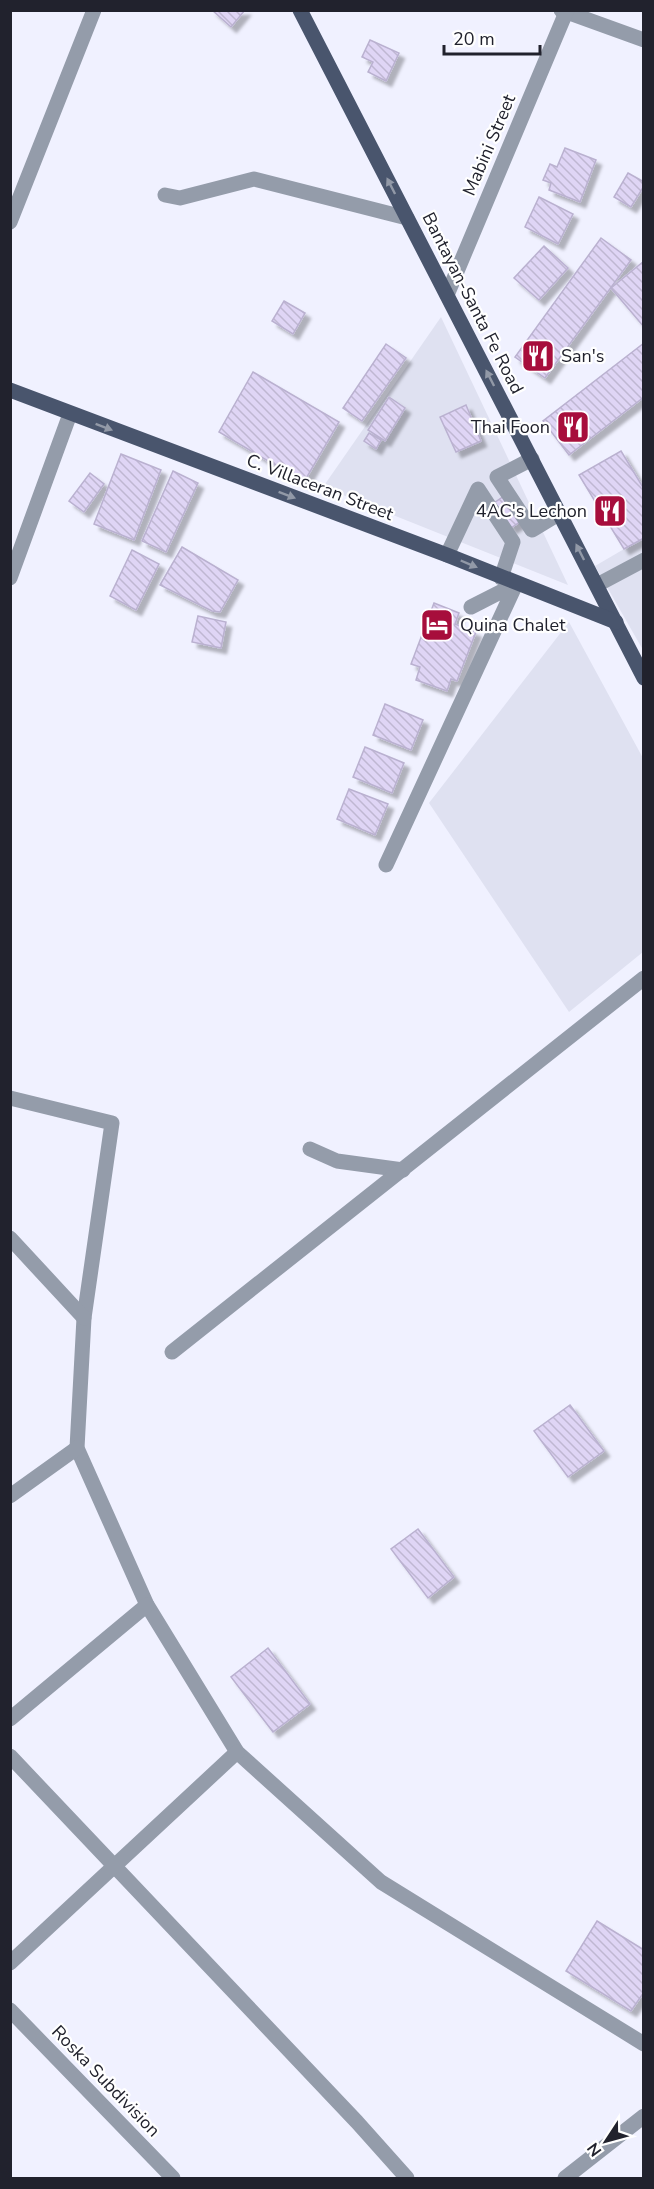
<svg xmlns="http://www.w3.org/2000/svg" width="654" height="2189" font-family="'Nunito Sans',sans-serif">
<style>
.built{fill:#dfe1f1}
.building{fill:url(#building-back-hatch);stroke:#bab1d0;stroke-width:1.5;filter:url(#shadow)}
.lines{fill:none;stroke-linecap:round;stroke-linejoin:round}
.minor{stroke:#949caa;stroke-width:15}
.major{stroke:#49556d;stroke-width:15}
.oneway{fill:#9299a7}
.labels{text-anchor:middle;stroke-width:4.5;stroke-linejoin:round;paint-order:stroke}
.street-label{font-size:18px;fill:#21222d;stroke:#fff}
.poi-label{font-size:18px;fill:#21222d;stroke:#fff;text-anchor:start}
</style>
<defs>
<pattern id="building-back-hatch" width="6" height="6" patternUnits="userSpaceOnUse" patternTransform="scale(1.5)"><rect width="6" height="6" fill="#dfd5f5"/><path d="M-1 5l2 2M0 0l6 6M5-1l2 2" fill="none" stroke="#bfb7d2"/></pattern>
<filter id="shadow"><feDropShadow dx="5.5" dy="5.5" stdDeviation="1.5" flood-color="#0004"/></filter>
</defs>
<rect width="100%" height="100%" fill="#f0f1ff"/>
<!-- built -->
<g class="built">
<path d="M441 317 568 585 323 487Z"/>
<path d="M643 538V650L595 566Z"/>
<path d="M569 622 644 760 643 952 569 1012 429 803Z"/>
</g>
<!-- building -->
<g class="building">
<path d="M212 10H245L231 27Z"/>
<path d="M370 40 399 53 386 81 368 72 373 62 362 57Z"/>
<path d="M565 148 596 160 580 202 549 190 551 183 543 180 550 164 557 167Z"/>
<path d="M628 173 644 182V186L631 207 614 197Z"/>
<path d="M539 197 573 214 558 244 525 227Z"/>
<path d="M601 238 631 260 545 378 515 357Z"/>
<path d="M544 246 568 268 539 300 514 278Z"/>
<path d="M644 261V327L611 288Z"/>
<path d="M284 301 305 313 293 334 272 321Z"/>
<path d="M644 343V397L569 455 543 421Z"/>
<path d="M386 344 406 358 362 421 343 408Z"/>
<path d="M253 372 339 422 304 482 219 432Z"/>
<path d="M389 397 405 408 385 441 368 430Z"/>
<path d="M466 405 481 441 456 452 440 417Z"/>
<path d="M369 433 381 440 376 449 364 441Z"/>
<path d="M621 451 644 489V538L624 549 579 475Z"/>
<path d="M121 454 161 470 134 540 94 524Z"/>
<path d="M173 471 198 483 166 552 142 541Z"/>
<path d="M90 473 104 484 84 512 69 501Z"/>
<path d="M504 496 521 521 511 528 494 503Z"/>
<path d="M182 547 238 580 220 612 212 611 160 585Z"/>
<path d="M132 550 159 564 136 610 110 596Z"/>
<path d="M434 603 459 613 455 624 476 632 457 681 451 679 447 691 416 680 420 667 411 664Z"/>
<path d="M198 616 226 622 221 648 192 642Z"/>
<path d="M385 704 423 720 411 750 373 735Z"/>
<path d="M365 747 404 763 392 793 353 777Z"/>
<path d="M349 789 388 804 375 835 337 819Z"/>
<path d="M570 1405 604 1451 568 1477 534 1431Z"/>
<path d="M418 1529 454 1577 428 1598 391 1549Z"/>
<path d="M268 1648 310 1704 273 1732 231 1677Z"/>
<path d="M597 1921 644 1950V1992L631 2011 566 1971Z"/>
</g>
<g class="lines">
<!-- minor -->
<g class="minor">
<path d="M561 10 644 40"/>
<path d="M165 195 180 198 254 179 407 218"/>
<path d="M10 222 94 10"/>
<path d="M447 295 567 10"/>
<path d="M532 459 497 477 532 530 560 513"/>
<path d="M447 555 478 489 513 542 501 578"/>
<path d="M10 578 70 414"/>
<path d="M597 585 644 560"/>
<path d="M386 865 516 584 471 607"/>
<path d="M10 1098 112 1123 84 1318 77 1448 147 1605 237 1752 381 1882 644 2044"/>
<path d="M310 1149 337 1161 403 1170"/>
<path d="M10 1238 84 1318"/>
<path d="M172 1352 644 978"/>
<path d="M10 1496 77 1448"/>
<path d="M10 1719 147 1605"/>
<path d="M10 1756 357 2122 407 2178"/>
<path d="M10 1963 237 1752"/>
<path d="M10 2010 173 2178"/>
<path d="M565 2178 644 2116"/>
</g>
<!-- major -->
<g class="major">
<path d="M300 10 644 678"/>
<path d="M10 390 447 555 616 622"/>
</g>
</g>
<!-- one-way arrows -->
<defs><path id="oneway-solid" d="M-6-.8H1V-3.2L6.5 0L1 3.2V.8H-6Z" transform="scale(1.5)"/></defs>
<g class="oneway">
<use href="#oneway-solid" transform="translate(391 186) rotate(-117)"/>
<use href="#oneway-solid" transform="translate(490 378) rotate(-117)"/>
<use href="#oneway-solid" transform="translate(104 427) rotate(21)"/>
<use href="#oneway-solid" transform="translate(287 495) rotate(21)"/>
<use href="#oneway-solid" transform="translate(580 552) rotate(-117)"/>
<use href="#oneway-solid" transform="translate(469 564) rotate(23)"/>
</g>
<!-- icons -->
<defs>
<symbol id="restaurant-square" viewBox="-11 -11 22 22"><rect x="-9" y="-9" width="18" height="18" rx="4" fill="#a70e3c" stroke="#fff"/><path d="M-5-6h1v4h1v-4h1v4h1v-4h1v5L-1.5 .5V6h-2V.5L-5-1ZM5-6V6H3V1.5H1.5Q1.5-4 5-6Z" fill="#fff"/></symbol>
<symbol id="hotel-square" viewBox="-11 -11 22 22"><rect x="-9" y="-9" width="18" height="18" rx="4" fill="#a70e3c" stroke="#fff"/><path d="M-6-4.5h1.5V1H6V5H4.5V3h-9V5H-6ZM-4 0a1.8 1.8 0 1 1 3.6 0ZM.5 0V-2.5h3Q6-2.5 6 0Z" fill="#fff"/></symbol>
</defs>
<g fill-rule="evenodd">
<use href="#restaurant-square" x="519" y="337" width="38" height="38"/>
<use href="#restaurant-square" x="554" y="408" width="38" height="38"/>
<use href="#restaurant-square" x="591" y="492" width="38" height="38"/>
<use href="#hotel-square" x="418" y="606" width="38" height="38"/>
</g>
<g class="labels">
<!-- street labels -->
<g class="street-label">
<text transform="translate(489 145) rotate(-67)" y="6">Mabini Street</text>
<text transform="translate(473 303) rotate(63)" y="6">Bantayan-Santa Fe Road</text>
<text transform="translate(320 487) rotate(21)" y="6">C. Villaceran Street</text>
<text transform="translate(106 2081) rotate(46)" y="6">Roska Subdivision</text>
</g>
<!-- poi labels -->
<g class="poi-label">
<text x="561" y="362">San's</text>
<text x="550" y="433" text-anchor="end">Thai Foon</text>
<text x="587" y="517" text-anchor="end">4AC's Lechon</text>
<text x="460" y="631">Quina Chalet</text>
</g>
</g>
<!-- border -->
<rect width="654" height="2189" fill="none" stroke="#21222d" stroke-width="24"/>
<!-- north arrow -->
<g transform="translate(606 2141) rotate(234)" stroke="#ffffff" stroke-width="4.5" paint-order="stroke">
<path d="M0-4.5L10 22L0 15L-10 22Z" fill="#21222d"/>
<text y="-9" font-size="16" font-weight="bold" text-anchor="middle" fill="#21222d">N</text>
</g>
<!-- scale -->
<path d="M444 45v9h96v-9" fill="none" stroke="#21222d" stroke-width="3"/>
<text x="453" y="45" font-size="18" fill="#21222d" stroke="#ffffff" stroke-width="4.5" paint-order="stroke">20 m</text>
</svg>
